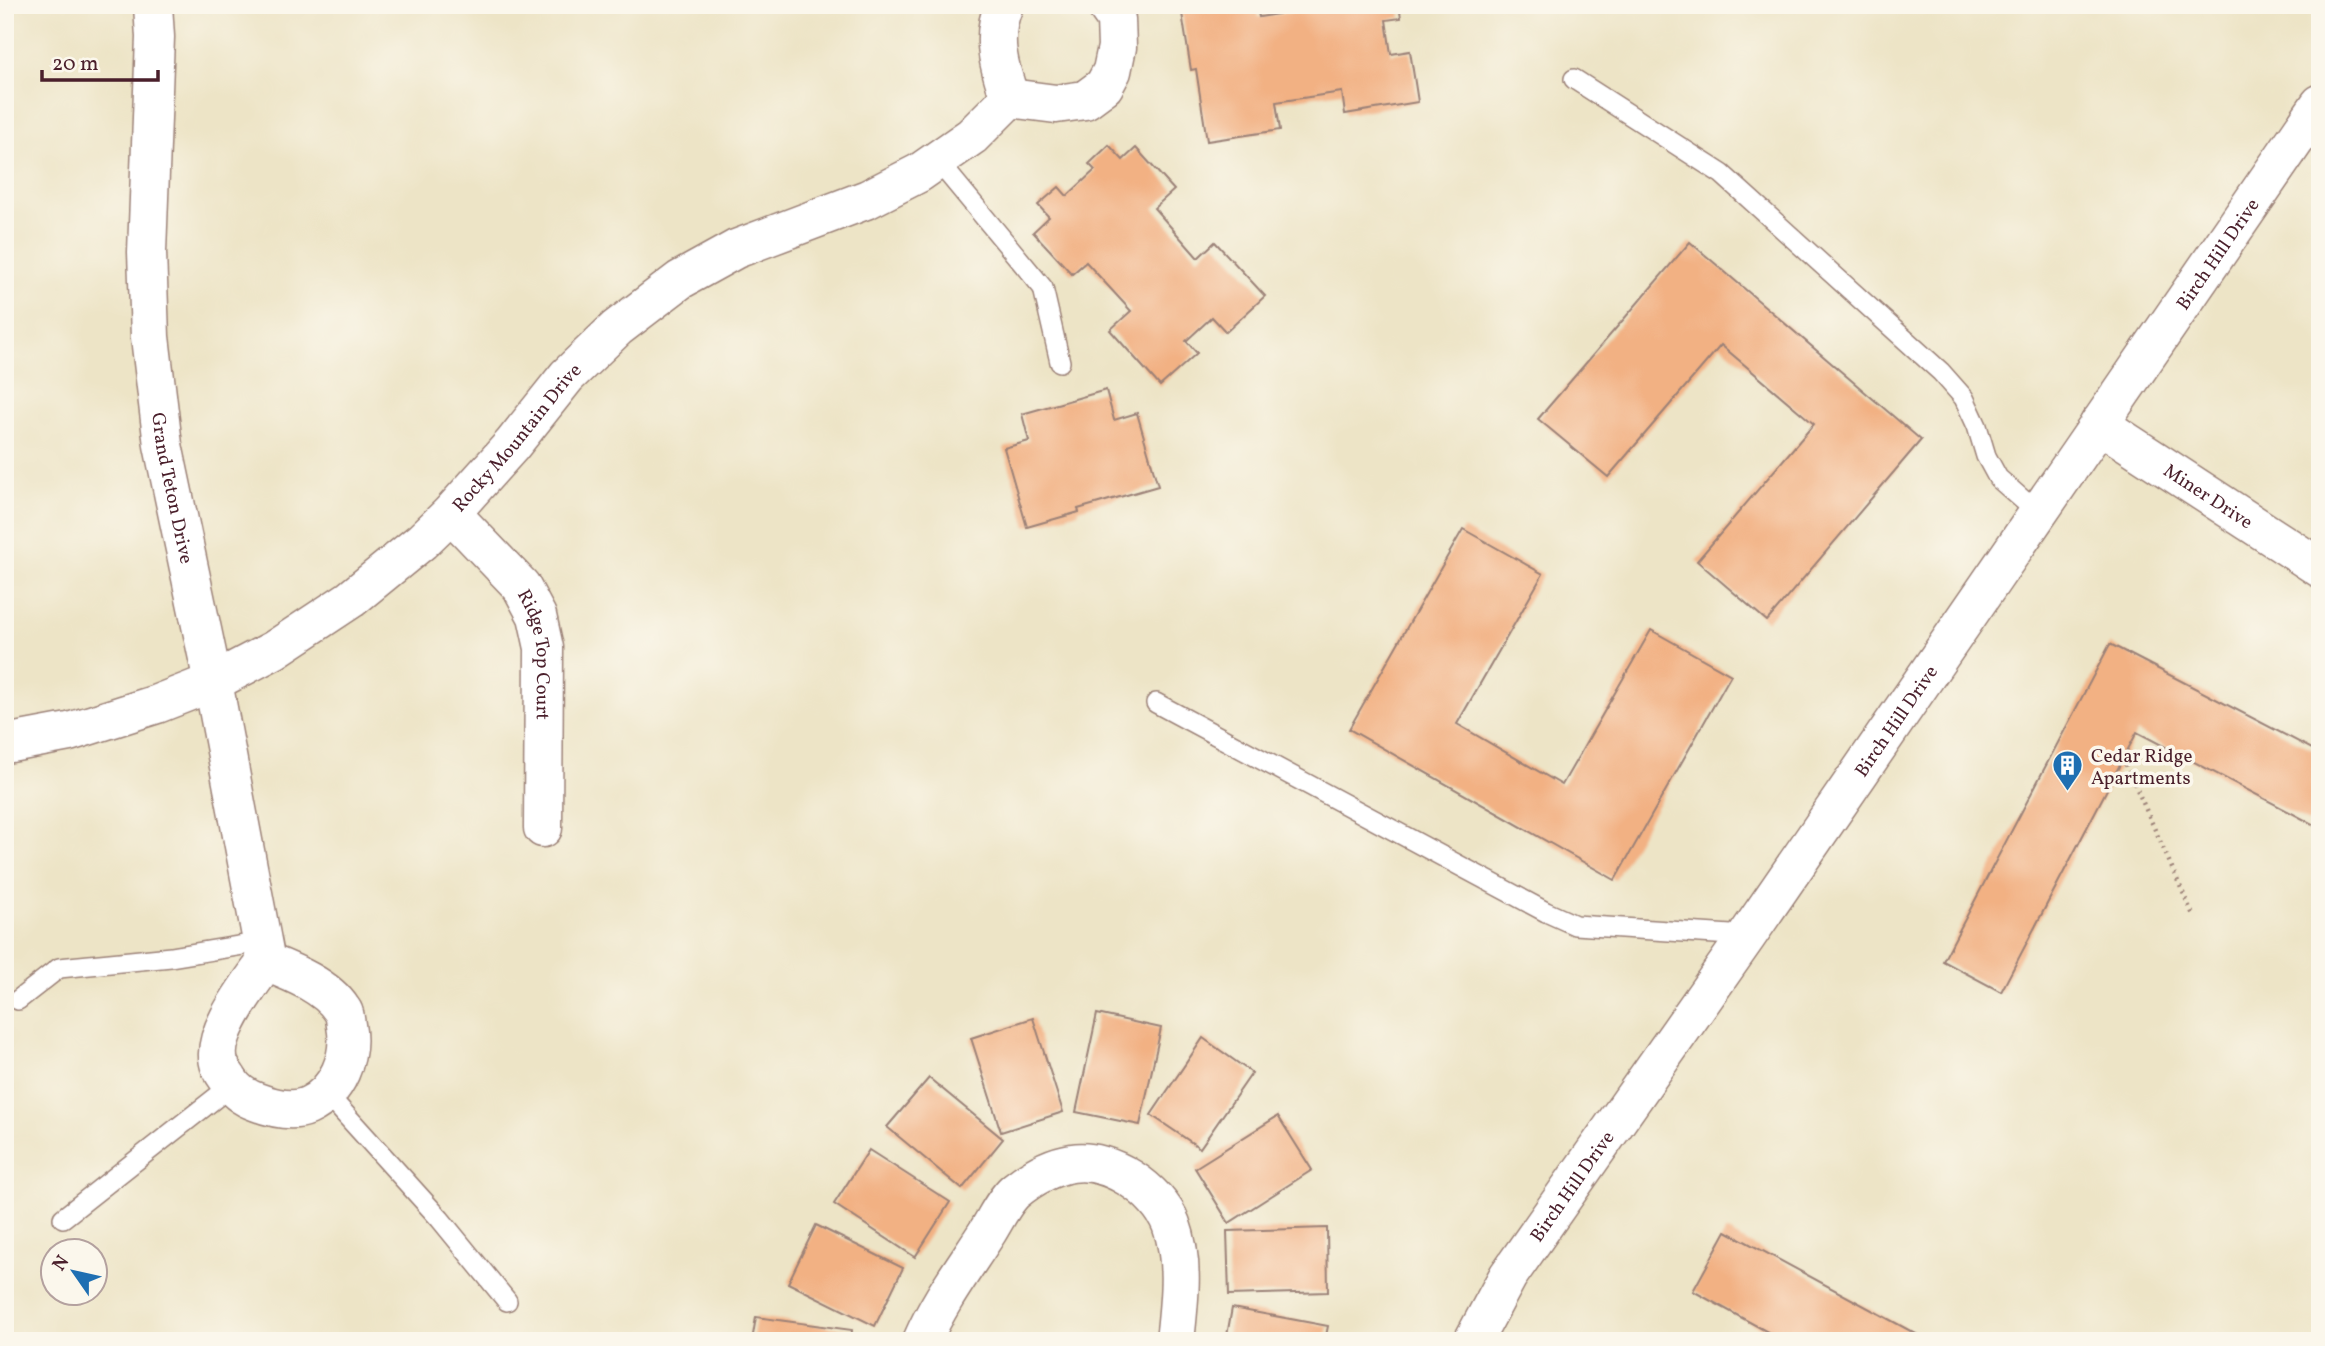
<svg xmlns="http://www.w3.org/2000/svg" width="2325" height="1346" font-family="Vollkorn,serif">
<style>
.building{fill:#f2b183}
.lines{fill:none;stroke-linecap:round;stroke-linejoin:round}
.service-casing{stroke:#9c8278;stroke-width:22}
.minor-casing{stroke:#9c8278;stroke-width:41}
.path{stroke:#9c8278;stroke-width:4.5;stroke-dasharray:2 5;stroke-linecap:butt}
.service{stroke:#fff;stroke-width:19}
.minor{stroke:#fff;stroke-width:38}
.labels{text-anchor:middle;stroke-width:7;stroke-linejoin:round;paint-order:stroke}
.street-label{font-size:19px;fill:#4a1f2b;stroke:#fbf7ec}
.poi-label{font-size:19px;fill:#4a1f2b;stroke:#fbf7ec;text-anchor:start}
</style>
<rect width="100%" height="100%" fill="#fbf7ec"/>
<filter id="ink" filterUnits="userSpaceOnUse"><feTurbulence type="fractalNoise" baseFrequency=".0143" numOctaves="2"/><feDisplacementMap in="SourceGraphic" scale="14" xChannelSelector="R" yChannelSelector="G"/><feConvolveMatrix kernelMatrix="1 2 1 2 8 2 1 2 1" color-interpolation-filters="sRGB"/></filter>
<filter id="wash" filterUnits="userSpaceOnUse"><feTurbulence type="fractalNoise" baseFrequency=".00686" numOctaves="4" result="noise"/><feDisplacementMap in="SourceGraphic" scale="28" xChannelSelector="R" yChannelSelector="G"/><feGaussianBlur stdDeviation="1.57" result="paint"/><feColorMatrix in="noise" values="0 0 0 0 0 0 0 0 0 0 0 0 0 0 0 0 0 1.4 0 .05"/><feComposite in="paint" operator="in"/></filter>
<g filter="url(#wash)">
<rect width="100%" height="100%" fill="#ede4c6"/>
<g id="blocks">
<!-- building -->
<g class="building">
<path d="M1193 5H1256L1259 17 1324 7V5H1399L1401 18 1386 20 1391 54 1410 51 1418 102 1345 114 1342 92 1276 102 1280 130 1207 141 1196 69 1191 70 1181 7Z"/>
<path d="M1109 145 1123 160 1136 148 1174 190 1154 208 1198 258 1215 242 1265 296 1226 332 1212 317 1186 341 1197 353 1160 386 1110 330 1131 311 1086 262 1072 274 1033 232 1049 217 1038 205 1059 187 1067 196 1095 170 1089 164Z"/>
<path d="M1690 242 1921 440 1767 621 1697 561 1814 424 1721 345 1608 477 1538 419Z"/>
<path d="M1106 390 1114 420 1137 413 1158 486 1078 509 1079 512 1027 527 1004 448 1029 441 1022 414Z"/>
<path d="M1463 529 1543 574 1457 724 1562 785 1651 630 1731 675 1615 880 1349 729Z"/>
<path d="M2110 644 2320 753V828L2137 732 2001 992 1943 961Z"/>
<path d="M1097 1014 1161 1028 1140 1125 1076 1112Z"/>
<path d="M1033 1018 1063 1112 1001 1132 971 1038Z"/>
<path d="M1203 1038 1252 1073 1200 1148 1151 1115Z"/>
<path d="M929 1078 1003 1139 962 1189 887 1127Z"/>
<path d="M1278 1116 1312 1170 1229 1223 1195 1168Z"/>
<path d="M869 1150 950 1202 915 1257 834 1204Z"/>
<path d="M816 1225 903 1268 875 1326 788 1283Z"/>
<path d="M1327 1228 1328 1292 1229 1295 1227 1231Z"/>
<path d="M1726 1231 1929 1341H1784L1693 1291Z"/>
<path d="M1232 1308 1328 1326 1325 1341H1226Z"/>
<path d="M756 1317 852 1330 851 1341H752Z"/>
</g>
</g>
</g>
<g filter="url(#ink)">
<use href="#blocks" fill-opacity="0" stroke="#9c8278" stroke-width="2"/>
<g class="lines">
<defs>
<g id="service">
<path d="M1574 79 1722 174 1941 372 1964 398 1977 426 1986 456 1998 478 2038 513"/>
<path d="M937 160 1043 288 1060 362"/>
<path d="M1156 703 1546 912 1575 925 1747 936"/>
<path d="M18 1000 59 968 171 957 262 942"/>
<path d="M326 1093 440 1219 507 1301"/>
<path d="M63 1218 232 1085"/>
</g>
<g id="minor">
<path id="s1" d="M153 5 155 37 147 252 150 337 163 445 213 682 266 962C250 985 208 1036 220 1066 222 1070 225 1075 228 1079 234 1090 245 1098 257 1102 273 1108 292 1113 308 1106 338 1092 352 1056 346 1025 345 1020 345 1013 342 1010 327 986 291 972 266 962"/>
<path d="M1004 5C990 37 999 67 1010 98"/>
<path d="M1010 98 1056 104 1085 100 1104 86 1112 71 1117 47 1116 19 1106 5"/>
<path id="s2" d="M2099 424 2320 568"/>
<path id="s3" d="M451 513 521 586 537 616 544 648 543 828"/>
<path id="s4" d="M5 744 69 732 157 704 213 682 274 650 351 599 422 541 451 513 512 445 567 376 617 328 680 280 736 249 868 199 919 173 972 136 1010 98"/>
<path d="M922 1341C939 1301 965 1267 988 1231 996 1218 1004 1201 1015 1191 1031 1178 1052 1166 1072 1163 1109 1157 1158 1190 1171 1224 1185 1262 1179 1302 1175 1341"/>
<path id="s5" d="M1473 1341 1508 1276 1747 936 2320 104"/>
</g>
</defs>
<!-- service casing -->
<use href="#service" class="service-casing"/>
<!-- minor casing -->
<use href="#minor" class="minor-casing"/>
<!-- path -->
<g class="path">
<path d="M2123 758 2193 915"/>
<path d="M2320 1279 2318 1283 2320 1284"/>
</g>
<!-- service -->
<use href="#service" class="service"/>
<!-- minor -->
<use href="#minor" class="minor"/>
</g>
</g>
<!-- icons -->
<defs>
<symbol id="building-pin" viewBox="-11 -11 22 30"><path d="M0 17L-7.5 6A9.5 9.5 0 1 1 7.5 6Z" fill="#1f6fb2" stroke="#fbf7ec"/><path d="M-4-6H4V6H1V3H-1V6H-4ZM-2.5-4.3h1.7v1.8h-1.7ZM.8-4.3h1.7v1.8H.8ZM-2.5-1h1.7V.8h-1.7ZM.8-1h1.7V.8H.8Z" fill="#fff"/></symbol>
</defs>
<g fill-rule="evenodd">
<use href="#building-pin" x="2050" y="748" width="35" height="47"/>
</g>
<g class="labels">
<!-- street labels -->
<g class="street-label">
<text dy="7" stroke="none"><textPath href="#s5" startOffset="1318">Birch Hill Drive</textPath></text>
<text dy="7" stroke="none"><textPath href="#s4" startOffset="611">Rocky Mountain Drive</textPath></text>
<text dy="7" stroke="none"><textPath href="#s1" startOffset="485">Grand Teton Drive</textPath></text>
<text dy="7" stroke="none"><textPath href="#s2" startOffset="131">Miner Drive</textPath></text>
<text dy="7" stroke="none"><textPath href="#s3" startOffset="173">Ridge Top Court</textPath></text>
<text dy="7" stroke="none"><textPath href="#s5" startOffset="751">Birch Hill Drive</textPath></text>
<text dy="7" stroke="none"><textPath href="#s5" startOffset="184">Birch Hill Drive</textPath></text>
</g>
<!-- poi labels -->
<g class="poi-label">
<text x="2091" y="762">Cedar Ridge<tspan x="2091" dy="22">Apartments</tspan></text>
</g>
</g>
<!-- margin -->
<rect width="2325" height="1346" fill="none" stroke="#fbf7ec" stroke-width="28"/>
<!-- north arrow -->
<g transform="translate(74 1272) rotate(304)"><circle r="33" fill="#fbf7ec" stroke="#b4a19f" stroke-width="2"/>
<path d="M0-5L12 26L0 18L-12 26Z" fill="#1f6fb2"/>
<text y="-10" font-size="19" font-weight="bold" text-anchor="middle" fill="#4a1f2b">N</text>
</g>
<!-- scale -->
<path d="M42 70v10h116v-10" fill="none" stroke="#4a1f2b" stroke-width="3.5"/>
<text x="52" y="70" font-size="21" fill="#4a1f2b" stroke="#fbf7ec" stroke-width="5" paint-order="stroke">20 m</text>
</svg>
